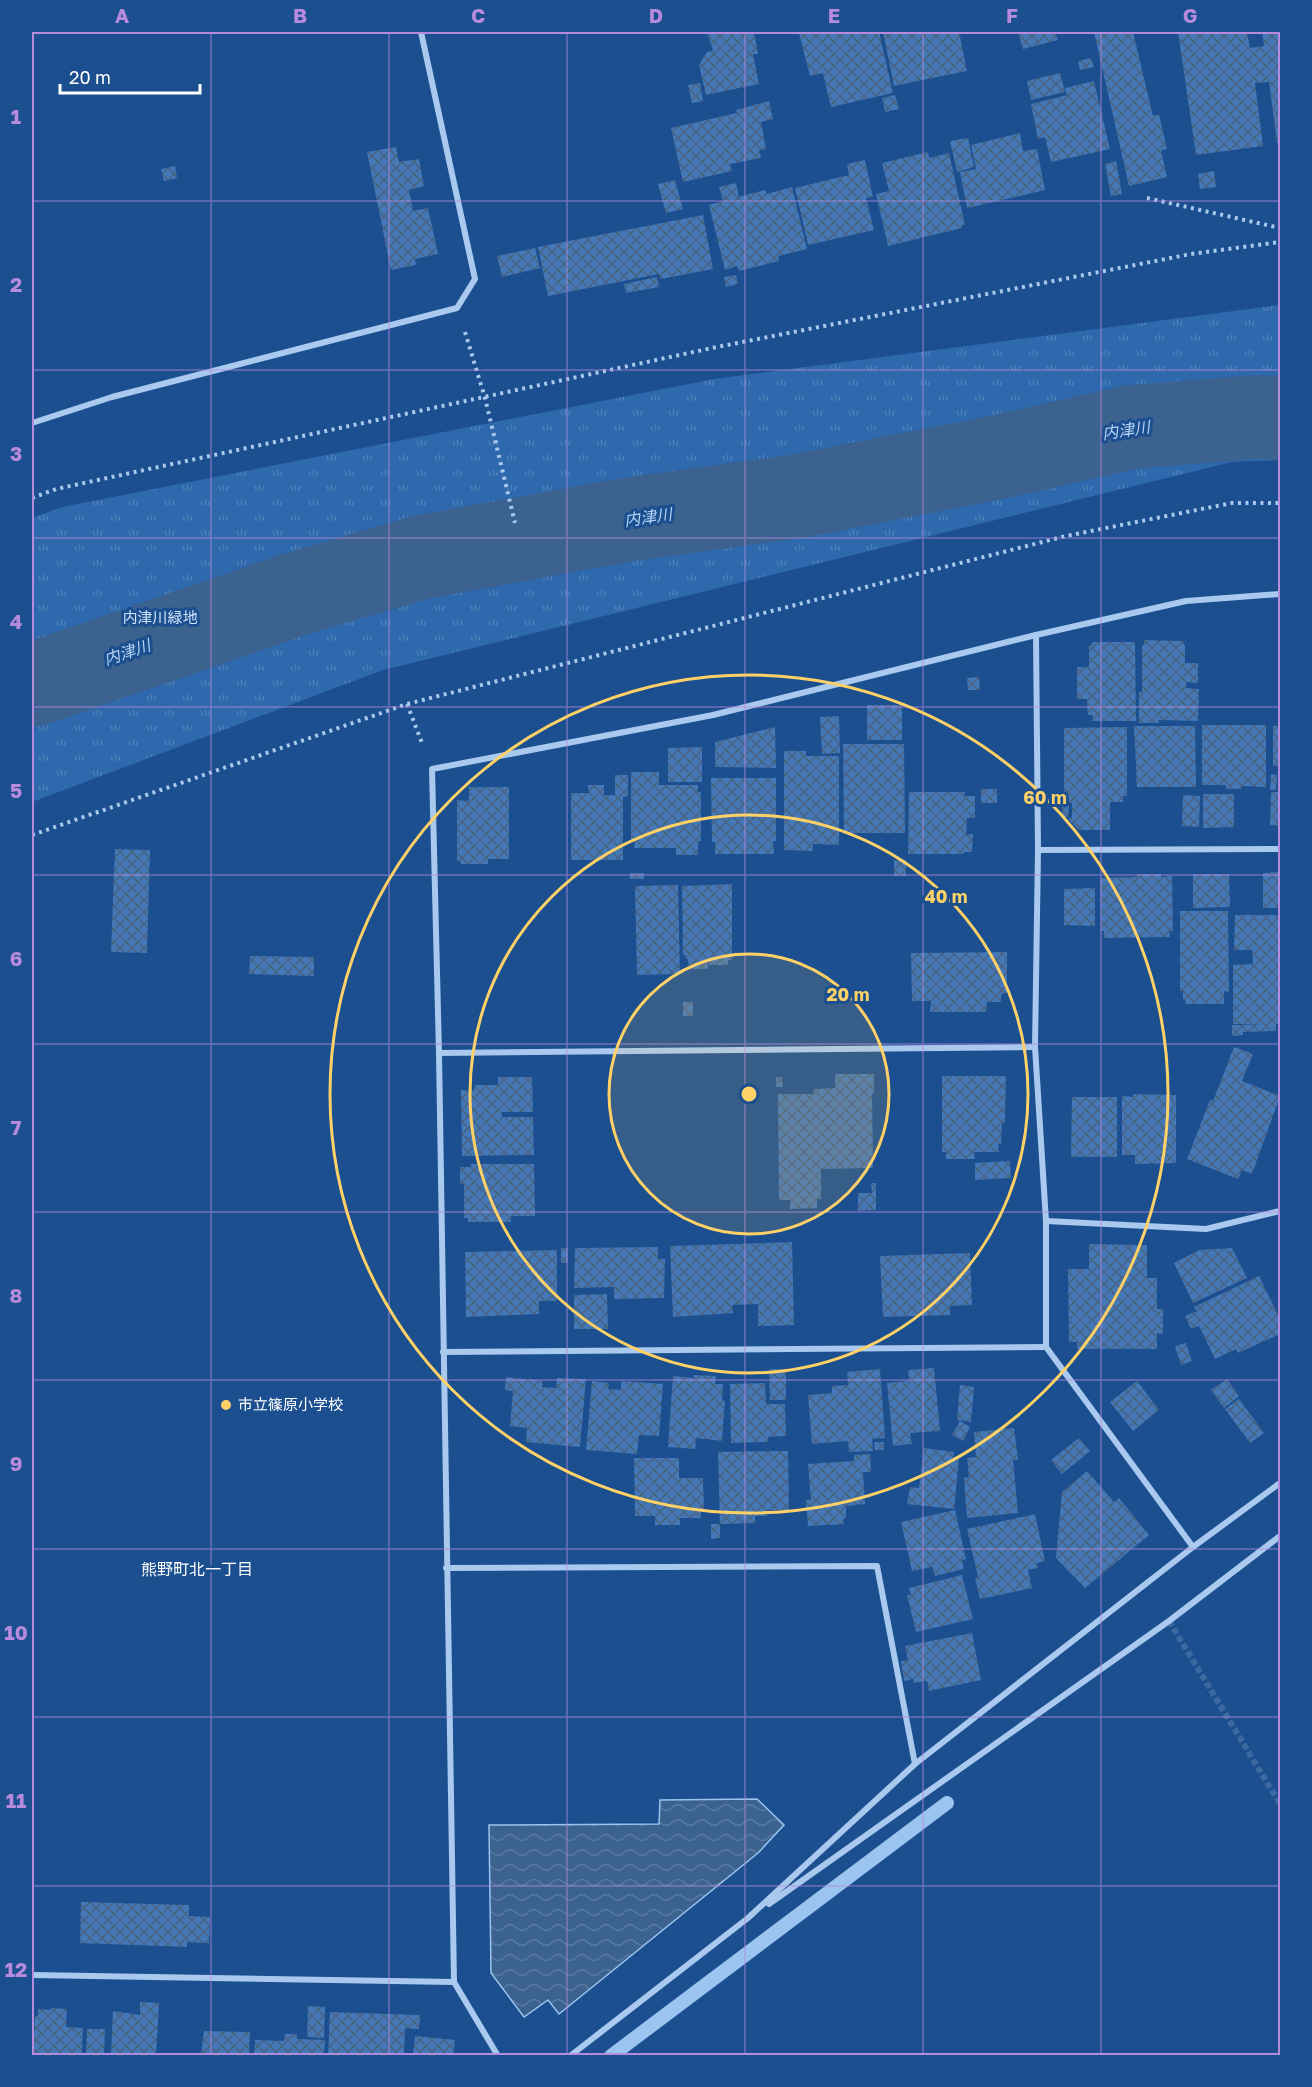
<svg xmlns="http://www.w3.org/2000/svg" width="1312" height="2087" font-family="'Golos Text','Noto Sans JP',sans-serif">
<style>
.grass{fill:url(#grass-tufts)}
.water{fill:url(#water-waves);stroke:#9cc4f0;stroke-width:1.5}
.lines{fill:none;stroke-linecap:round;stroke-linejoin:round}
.stream{stroke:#9cc4f0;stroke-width:14}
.river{stroke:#3c6290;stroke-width:84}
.building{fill:url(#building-cross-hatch)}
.minor-tunnel{stroke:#3d69a0;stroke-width:6;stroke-dasharray:6 3;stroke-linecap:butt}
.path{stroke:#a9c9ee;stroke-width:4;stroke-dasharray:3 4.5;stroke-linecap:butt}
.minor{stroke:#a9c9ee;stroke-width:6}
.grid{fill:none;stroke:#b68bdc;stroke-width:1.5;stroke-opacity:0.55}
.ring{fill:none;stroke:#ffd166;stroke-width:3}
.poi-dot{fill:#ffd166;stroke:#1b4f8f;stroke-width:2}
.labels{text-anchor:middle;stroke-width:6;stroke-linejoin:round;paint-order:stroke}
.park-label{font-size:15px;fill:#cfe3fa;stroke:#1b4f8f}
.poi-label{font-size:15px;fill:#fff;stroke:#1b4f8f;text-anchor:start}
.water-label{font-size:16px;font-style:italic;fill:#b5d3f5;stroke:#1b4f8f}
.neighbourhood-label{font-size:16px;fill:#fff;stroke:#1b4f8f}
.centre{fill:#ffd166;stroke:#1b4f8f;stroke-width:3}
.ring-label{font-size:18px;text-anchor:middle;font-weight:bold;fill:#ffd166;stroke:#1b4f8f;stroke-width:6;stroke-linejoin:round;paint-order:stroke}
.neatline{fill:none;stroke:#b68bdc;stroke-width:2}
.grid-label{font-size:20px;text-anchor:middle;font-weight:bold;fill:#b68bdc}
</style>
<defs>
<pattern id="grass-tufts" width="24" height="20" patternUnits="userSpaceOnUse" patternTransform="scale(1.5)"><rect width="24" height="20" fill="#2e69ad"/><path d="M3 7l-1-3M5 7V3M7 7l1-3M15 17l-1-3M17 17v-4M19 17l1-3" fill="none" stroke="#4d80b9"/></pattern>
<pattern id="water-waves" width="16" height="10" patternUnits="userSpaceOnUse" patternTransform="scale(1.5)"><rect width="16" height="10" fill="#3c6290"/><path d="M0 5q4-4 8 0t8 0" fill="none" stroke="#597aa1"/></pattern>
<pattern id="building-cross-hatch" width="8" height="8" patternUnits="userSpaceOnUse" patternTransform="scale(1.5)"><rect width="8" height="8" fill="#4478b7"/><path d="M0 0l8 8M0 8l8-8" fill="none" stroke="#486282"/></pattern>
</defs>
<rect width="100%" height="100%" fill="#1b4f8f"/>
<!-- grass -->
<path class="grass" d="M1280 305V460L1232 462 383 670 32 802V518L62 507 714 379Z"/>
<!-- water -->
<path class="water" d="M757 1799 784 1825 758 1853 559 2014 548 2000 524 2017 491 1973 489 1825 659 1824 660 1800Z"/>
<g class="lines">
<!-- stream -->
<path class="stream" d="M611 2056 947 1803"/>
<!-- river -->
<path class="river" d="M32 685 296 594 422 557 631 519 799 496 1004 456 1131 427 1256 417 1280 418"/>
</g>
<!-- building -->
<g class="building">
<path d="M707 32H754L758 54H753L759 84 706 95 699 65 707 52 713 50Z"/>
<path d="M804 32H879L893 93 831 107 823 73 810 76 799 33Z"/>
<path d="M883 32H959L967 71 894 86Z"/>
<path d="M1018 32H1055L1058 40 1023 49Z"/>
<path d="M1094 32H1133L1153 116 1159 114 1167 149 1161 150 1167 177 1129 186Z"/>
<path d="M1178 32H1247L1250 48 1264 46 1262 32H1280V143H1277L1269 82 1255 83 1263 146 1196 155Z"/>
<path d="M1091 58 1094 67 1080 70 1078 61Z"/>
<path d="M1060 73 1065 92 1031 100 1027 81Z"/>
<path d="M1094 81 1110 149 1051 162 1045 137 1038 139 1031 104 1067 95 1065 88Z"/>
<path d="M700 83 703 101 692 103 688 85Z"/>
<path d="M895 95 899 109 885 112 882 98Z"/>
<path d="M769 101 773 119 761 122 766 149 759 150 761 158 730 164 732 171 683 182 671 128 737 113 736 110Z"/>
<path d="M1020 133 1023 151 1037 149 1045 190 967 208 960 172 976 169 971 145Z"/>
<path d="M968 138 974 167 957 172 950 141Z"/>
<path d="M396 147 399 162 419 159 424 186 409 190 413 211 428 208 438 254 415 259 416 265 391 270 367 152Z"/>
<path d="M928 152 929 158 949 153 965 225H962V228L888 246 876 194 889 191 882 163Z"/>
<path d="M865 160 873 197 866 198 874 230 808 245 795 188 849 175 847 164Z"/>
<path d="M1116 161 1122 194 1111 196 1105 164Z"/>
<path d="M175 166 177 178 164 181 161 169Z"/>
<path d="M1214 171 1216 187 1200 189 1198 174Z"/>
<path d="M675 180 683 209 666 213 658 184Z"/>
<path d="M736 183 739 197 765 190 767 194 792 187 807 249 778 256 779 261 739 271 737 266 725 270 709 205 723 201 719 187Z"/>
<path d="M703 215 713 269 661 279 659 274 548 296 538 247Z"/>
<path d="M535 248 540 268 502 277 497 256Z"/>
<path d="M736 275 738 284 726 287 724 277Z"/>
<path d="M657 277 659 287 626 293 624 284Z"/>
<path d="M1144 640 1183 641 1184 645H1185V663H1198V683L1187 682 1186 688 1199 689 1198 721 1159 720V723H1139V692H1142V645H1144Z"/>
<path d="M1092 642H1135L1136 721H1092L1093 715H1088L1087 699H1077V667H1089V645H1092Z"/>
<path d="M979 677 980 690H968L967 678Z"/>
<rect x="867" y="705" width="35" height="35"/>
<path d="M839 716 840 753 822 754 820 717Z"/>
<path d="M1202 725H1266V787L1242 786 1241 789H1226V785H1202Z"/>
<path d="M1134 726H1195L1196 787H1137Z"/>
<path d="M1273 726H1280V776H1278L1279 766H1273Z"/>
<path d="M775 727 776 768 715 767V742Z"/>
<path d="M1127 727V796H1123V802H1110V830H1079L1069 820V818H1072V803H1069L1068 817H1062V802H1067V797H1064V728Z"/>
<path d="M843 744H904L905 833H847V831H844Z"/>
<path d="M702 747V782H668V748Z"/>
<path d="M784 751H806V756H839V845L813 844V851L784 850Z"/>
<path d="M631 772H659V785H698V792H701V841H698V855H676V848H634L635 842H631Z"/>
<path d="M1271 774 1277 775 1276 790H1270Z"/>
<path d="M615 775H628V796L623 797V860H571V793H589L588 785H604V795H615Z"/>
<path d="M711 778H776V841H773L774 854H715V842H712Z"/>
<path d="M469 787H509V859H488V864H461V862L457 861V800L469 801Z"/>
<rect x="981" y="789" width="16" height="14"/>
<path d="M909 792H965L964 796H975V818H967L966 835 973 834 972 852H964V854H908Z"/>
<path d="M1271 792H1280V826L1270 825Z"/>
<path d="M1203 794H1234V827L1203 828Z"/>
<path d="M1183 795 1200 796 1199 827 1182 826Z"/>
<path d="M115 849 150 850 147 953 111 952Z"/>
<rect x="894" y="860" width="12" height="16"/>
<path d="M1280 872V908H1263V873Z"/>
<rect x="630" y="873" width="14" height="6"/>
<path d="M1137 874H1161V877L1172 876 1173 931H1169L1170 937 1104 938V931H1101L1100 878 1137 877Z"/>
<path d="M1193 874H1229L1230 907 1193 908Z"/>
<path d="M732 884V960H728V965H709L707 959 708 969H689L688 959H686L685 954 683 955 682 886Z"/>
<path d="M678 885 680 974 637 975 635 886Z"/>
<path d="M1095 888V926L1064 925V889Z"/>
<path d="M1180 911H1228L1229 992 1224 991V1004H1186L1185 999H1183V991H1180Z"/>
<path d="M1235 915H1280L1279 1024H1276V1031L1243 1032V1035L1232 1036V1025H1267L1233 1024V965L1253 964 1252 950H1234Z"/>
<path d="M1007 952V993L1001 994V1002H987L986 1012H930L931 1001H912L911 953Z"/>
<path d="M250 956 314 957V976L249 974Z"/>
<rect x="683" y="1002" width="10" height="14"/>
<path d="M1234 1047 1253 1054 1242 1081 1280 1096 1252 1174 1242 1170 1238 1179 1187 1159 1210 1100 1213 1101Z"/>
<path d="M835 1074H874V1093H872L873 1168 821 1169V1199H817V1208L790 1209V1200H779L778 1094H813L814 1089 835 1088Z"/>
<path d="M942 1076H1006L1005 1123 1002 1122 1001 1144H998L999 1152H974L975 1159H946V1152H942Z"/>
<path d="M498 1077H532L533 1112H502V1117H533L534 1155 462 1156 461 1090 474 1091 475 1085H498Z"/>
<path d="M776 1077H782L783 1087H776Z"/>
<path d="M1133 1094 1176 1095V1163L1135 1164V1155H1122V1096L1133 1097Z"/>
<path d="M1072 1097H1117V1157H1071Z"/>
<path d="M1010 1161 1011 1178 975 1180V1163Z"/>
<path d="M471 1164H534L535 1216H511V1222H468V1218H464V1184L460 1183V1167H471Z"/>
<path d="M871 1183H876V1210L858 1211V1193H872Z"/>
<path d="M792 1242 794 1325 758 1326V1304L732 1305 733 1313 673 1317 670 1246Z"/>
<path d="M1089 1244 1147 1245V1278H1157V1309H1163V1334L1157 1333V1349H1077V1342H1069L1068 1269H1089Z"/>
<path d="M658 1247V1259H665L664 1298 614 1299V1287L574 1288 575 1248Z"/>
<rect x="561" y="1248" width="7" height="15"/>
<path d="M1232 1248 1247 1278 1193 1303 1174 1263 1199 1250Z"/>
<path d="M557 1250V1301H539V1314L466 1317 465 1252Z"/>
<path d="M970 1253 972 1305 950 1306V1315L883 1317 880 1256Z"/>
<path d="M1259 1276 1280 1319V1334L1238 1353 1236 1349 1215 1359 1199 1326 1191 1329 1185 1316 1197 1311 1194 1307Z"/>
<path d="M607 1294 608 1329H574V1295Z"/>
<path d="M1186 1343 1192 1361 1181 1365 1175 1346Z"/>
<path d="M934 1368 940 1431 910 1433 912 1444 893 1446 887 1383 909 1381 908 1370Z"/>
<path d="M769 1369H786V1400H770Z"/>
<path d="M880 1369 885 1438 872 1439 873 1451 849 1452 848 1441 812 1444 808 1395 832 1393V1386L848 1385 847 1372Z"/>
<path d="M694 1375 716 1376 715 1384H723L722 1400 725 1401 722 1441 696 1438 695 1449 668 1447 673 1376 693 1378Z"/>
<path d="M506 1377 543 1381 542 1387 556 1388 557 1378 586 1379 580 1447 526 1442 527 1428 510 1426 513 1391 505 1390Z"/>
<path d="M1227 1379 1239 1396 1224 1408 1211 1390Z"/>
<path d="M592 1381 609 1383 608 1389 621 1390V1381L663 1384 659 1436 639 1435 637 1454 586 1450Z"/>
<path d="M1137 1381 1159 1410 1133 1431 1110 1402Z"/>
<path d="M765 1383 766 1404H785L786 1436 768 1437V1442L731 1443 730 1384Z"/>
<path d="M960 1385 974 1387 971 1422 957 1420Z"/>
<path d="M1239 1399 1264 1433 1250 1443 1225 1409Z"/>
<path d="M960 1421 970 1427 963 1441 952 1435Z"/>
<path d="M1014 1428 1018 1460H1013L1018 1513 967 1518 964 1478 969 1477 967 1458 976 1457 974 1432Z"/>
<path d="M1079 1438 1090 1451 1062 1474 1051 1460Z"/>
<path d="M874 1442H884V1450H875Z"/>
<path d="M924 1448 954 1452 953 1458 959 1459 954 1509 907 1504 910 1487 919 1488Z"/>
<path d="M788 1451 789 1510H767V1516H755V1523L720 1524 718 1452Z"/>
<path d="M870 1454 871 1472H863L865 1504 846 1506V1518L843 1519 844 1524 808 1526 806 1500H811L808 1464 854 1461V1455Z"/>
<path d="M634 1458H679V1478H703L704 1510H701V1518H680V1525H655V1516H635Z"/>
<path d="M1087 1471 1114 1502 1119 1498 1149 1535 1085 1588 1056 1558 1062 1492Z"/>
<path d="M955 1510 966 1559 962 1560 964 1569 935 1576 932 1567 912 1571 901 1522Z"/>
<path d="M1035 1514 1045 1561 1037 1563 1038 1568 1028 1570 1032 1588 980 1599 975 1578 978 1577 967 1529Z"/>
<path d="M711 1524H720V1538L711 1539Z"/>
<path d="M962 1575 973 1619 916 1632 907 1595H911L909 1588Z"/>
<path d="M972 1633 981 1680 929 1691 927 1681 913 1683V1679L904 1681 901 1661 908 1660 905 1646Z"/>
<path d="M81 1902 189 1905V1916L210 1917 209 1943 187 1942V1947L80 1943Z"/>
<path d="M140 2002 159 2003 156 2055H111L113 2011 140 2015Z"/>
<path d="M308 2006 325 2007 324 2038 307 2037Z"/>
<path d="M51 2008 67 2009 66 2027 83 2028 82 2055H33L35 2016H38V2009L50 2010Z"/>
<path d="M330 2012 420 2015 419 2029 405 2028 404 2055H328Z"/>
<path d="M87 2029H105L104 2055H86Z"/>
<path d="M204 2031 250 2032 249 2055H201Z"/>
<path d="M285 2034H297V2039L325 2040 324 2055H254L255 2040 284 2041Z"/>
<path d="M415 2036 455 2040 453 2055H413Z"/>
</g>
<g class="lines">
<!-- minor-tunnel -->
<path class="minor-tunnel" d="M1169 1621 1280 1804"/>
<!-- path -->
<g class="path">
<path d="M1147 198 1280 228"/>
<path d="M465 332 485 398 515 523"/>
<path d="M32 498 56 489 712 348 1191 254 1280 242"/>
<path d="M407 704 422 743"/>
<path d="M32 835 407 704 1066 536 1232 503H1280"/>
</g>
<!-- minor -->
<g class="minor">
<path d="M32 423 112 397 457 308 475 279 421 32"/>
<path d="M1036 635 1038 850 1035 1047 1046 1221V1347L1193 1547"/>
<path d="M1038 850 1280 849"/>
<path d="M439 1053 1035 1047"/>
<path d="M1046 1221 1206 1229 1280 1211"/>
<path d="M443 1352 1046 1347"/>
<path d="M446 1568 877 1566 915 1764"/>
<path d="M769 1904 1169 1621 1280 1536"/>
<path d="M32 1975 454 1982 498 2056"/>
<path d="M454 1982 439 1053 432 769 713 715 1036 635 1186 601 1280 594"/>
<path d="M570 2056 748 1918 915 1764 1193 1547 1280 1483"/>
</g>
</g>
<!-- grid -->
<path class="grid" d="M211 32V2056M389 32V2056M567 32V2056M745 32V2056M923 32V2056M1101 32V2056M32 201H1280M32 370H1280M32 538H1280M32 707H1280M32 875H1280M32 1044H1280M32 1212H1280M32 1380H1280M32 1549H1280M32 1717H1280M32 1886H1280"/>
<!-- distance rings -->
<circle cx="749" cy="1094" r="140" fill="#ffd166" fill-opacity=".12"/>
<g class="ring">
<circle cx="749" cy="1094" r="140"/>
<circle cx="749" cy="1094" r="279"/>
<circle cx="749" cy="1094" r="419"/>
</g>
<!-- markers -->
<circle class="poi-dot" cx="226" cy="1405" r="6"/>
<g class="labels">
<!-- park labels -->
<g class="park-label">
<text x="160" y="623">内津川緑地</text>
</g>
<!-- poi labels -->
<g class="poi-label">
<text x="238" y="1410">市立篠原小学校</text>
</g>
<!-- water labels -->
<g class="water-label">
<text transform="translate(1126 430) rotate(-8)" y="6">内津川</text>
<text transform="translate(648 517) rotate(-8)" y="6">内津川</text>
<text transform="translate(127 652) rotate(-19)" y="6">内津川</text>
</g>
<!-- neighbourhood labels -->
<g class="neighbourhood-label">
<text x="197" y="1575">熊野町北一丁目</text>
</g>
</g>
<circle cx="749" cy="1094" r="9" class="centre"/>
<g class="ring-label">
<text x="1045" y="804">60 m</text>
<text x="946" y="903">40 m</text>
<text x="848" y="1001">20 m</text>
</g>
<!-- border -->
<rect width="1312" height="2087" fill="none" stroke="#1b4f8f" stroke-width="66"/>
<!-- scale -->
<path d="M60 84v9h140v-9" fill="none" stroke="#ffffff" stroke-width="3"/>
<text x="69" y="84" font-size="18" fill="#ffffff" stroke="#1b4f8f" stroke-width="4.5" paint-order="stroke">20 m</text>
<rect x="33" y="33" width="1246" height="2021" class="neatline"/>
<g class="grid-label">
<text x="122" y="23">A</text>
<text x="300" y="23">B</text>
<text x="478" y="23">C</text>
<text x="656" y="23">D</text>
<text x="834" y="23">E</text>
<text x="1012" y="23">F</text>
<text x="1190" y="23">G</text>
<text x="16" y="124">1</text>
<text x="16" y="292">2</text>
<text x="16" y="461">3</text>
<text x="16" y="629">4</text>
<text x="16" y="798">5</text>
<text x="16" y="966">6</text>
<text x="16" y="1135">7</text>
<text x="16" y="1303">8</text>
<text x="16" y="1471">9</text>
<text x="16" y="1640">10</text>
<text x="16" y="1808">11</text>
<text x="16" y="1977">12</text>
</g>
</svg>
